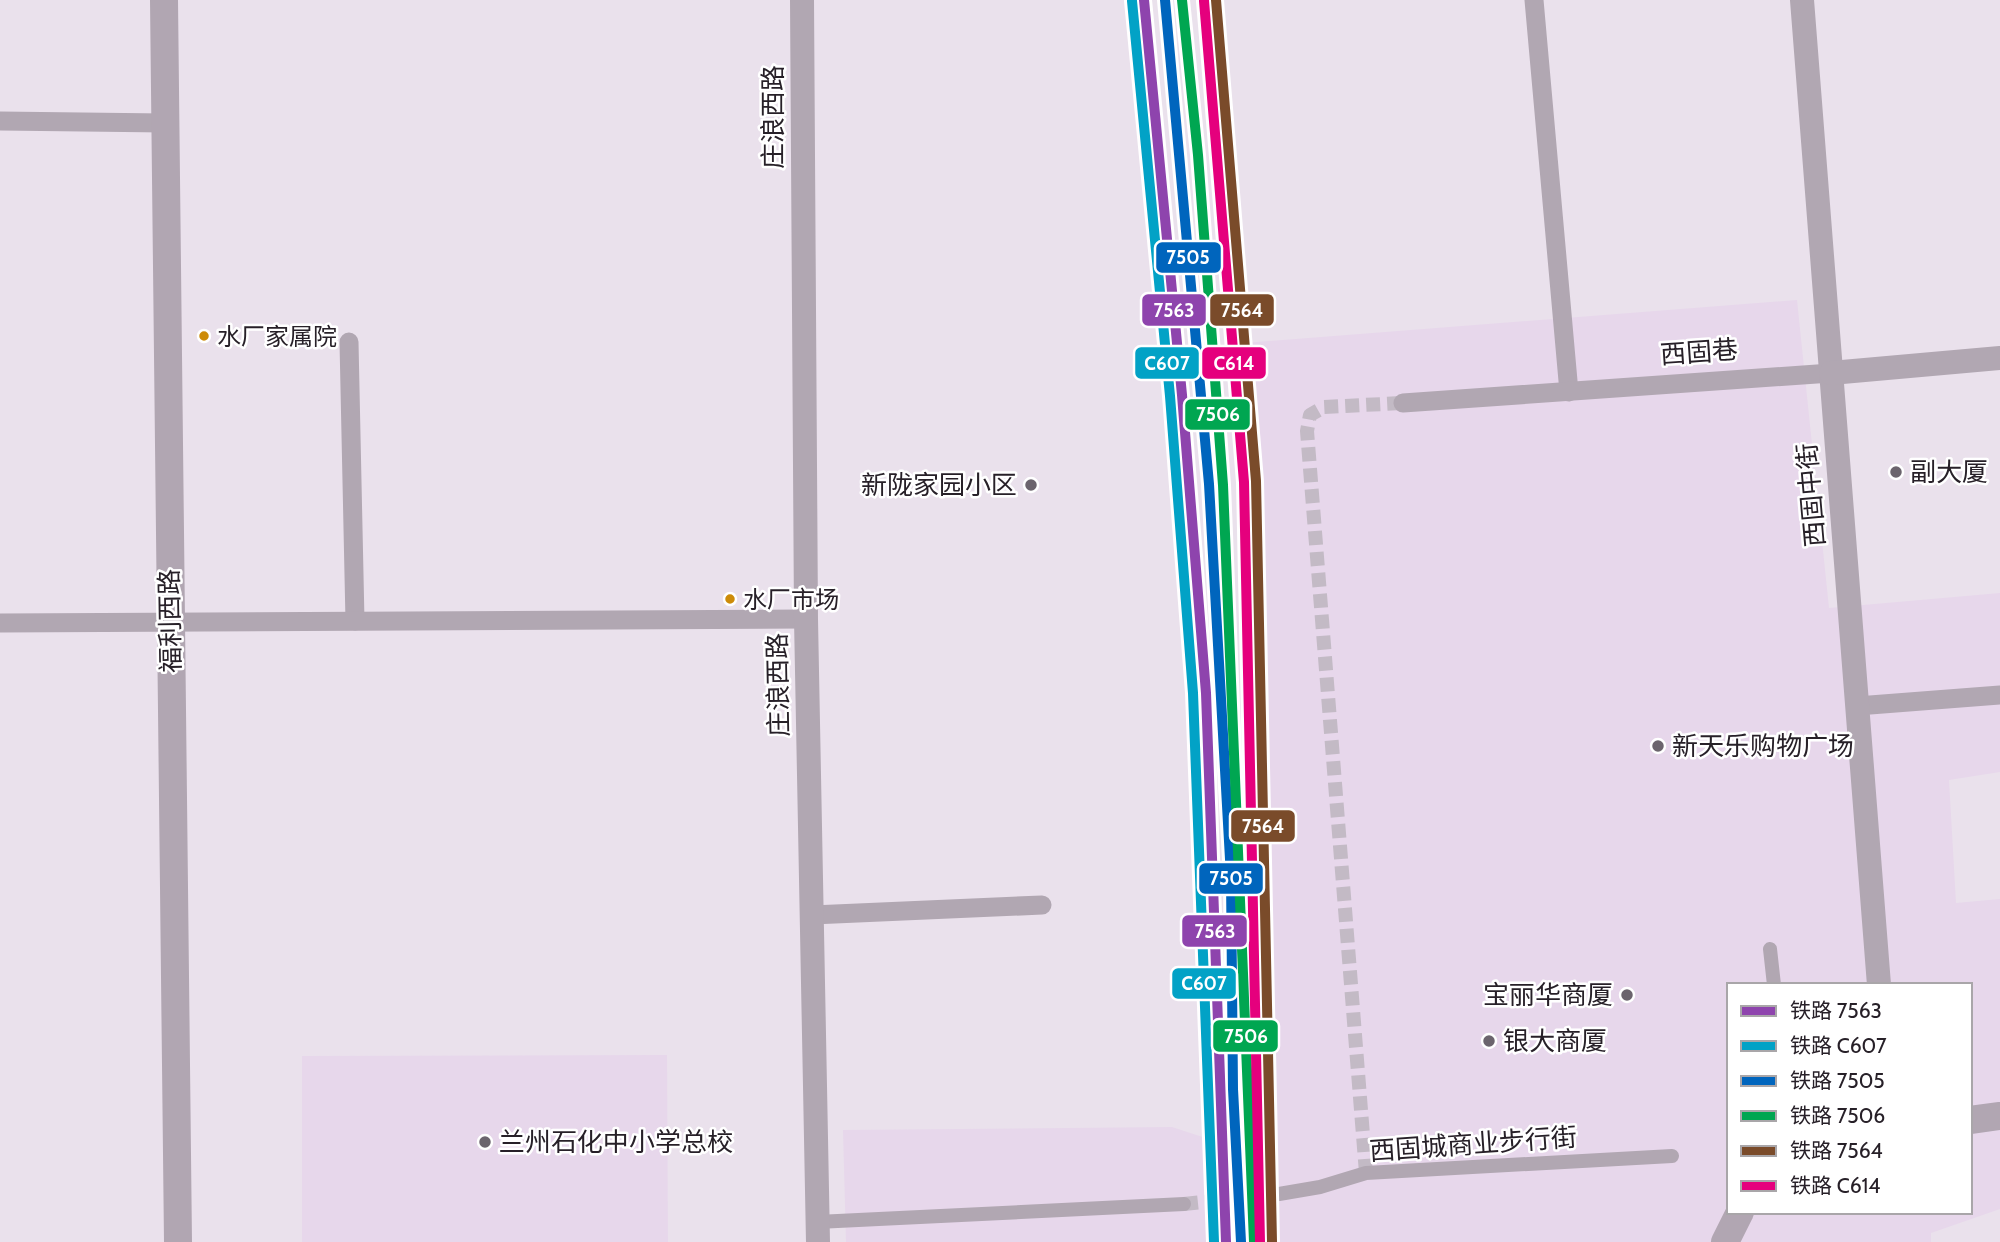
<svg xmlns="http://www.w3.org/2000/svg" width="2000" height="1242" font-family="Cabin,'Noto Sans SC',sans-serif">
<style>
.built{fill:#e7d7eb;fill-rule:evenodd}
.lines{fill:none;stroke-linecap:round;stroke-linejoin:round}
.pedestrian-tunnel{stroke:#c3bac5;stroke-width:14;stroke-dasharray:14 7;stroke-linecap:butt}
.pedestrian{stroke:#b1a7b2;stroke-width:14}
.minor{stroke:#b1a7b2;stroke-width:19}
.tertiary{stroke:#b1a7b2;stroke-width:24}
.secondary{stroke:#b1a6b2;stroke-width:28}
.rail-1-casing{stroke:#fff;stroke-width:16}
.rail-2-casing{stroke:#fff;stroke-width:16}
.rail-3-casing{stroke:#fff;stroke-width:16}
.rail-4-casing{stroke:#fff;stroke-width:16}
.rail-5-casing{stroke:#fff;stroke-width:16}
.rail-6-casing{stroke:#fff;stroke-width:16}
.rail-1{stroke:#8e44ad;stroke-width:10}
.rail-2{stroke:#02a2c6;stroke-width:10}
.rail-3{stroke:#0065bd;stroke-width:10}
.rail-4{stroke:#00a651;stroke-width:10}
.rail-5{stroke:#7a4b2a;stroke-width:10}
.rail-6{stroke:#e5007d;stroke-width:10}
.bus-dot{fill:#cd8b08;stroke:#fff;stroke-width:2.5}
.poi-dot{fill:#6b646d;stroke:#fff;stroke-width:2.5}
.labels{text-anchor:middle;stroke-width:5;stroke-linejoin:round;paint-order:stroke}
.bus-label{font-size:24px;fill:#272028;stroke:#fff;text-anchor:start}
.street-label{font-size:26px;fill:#272028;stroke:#fff}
.poi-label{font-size:26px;fill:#272028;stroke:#fff;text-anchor:start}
.line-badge{stroke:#fff;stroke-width:2.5}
.badge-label{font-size:19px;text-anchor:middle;font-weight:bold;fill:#fff}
</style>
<rect width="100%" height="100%" fill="#eae1ec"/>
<!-- built -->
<g class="built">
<path d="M1797 300 1829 608 2000 593V772L1949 780 1956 903 2000 899V1209L1931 1233V1242H846L843 1130 1172 1127 1273 1160 1244 343ZM1729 985H1970V1212H1729Z"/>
<path d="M667 1055 668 1242H302V1056Z"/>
</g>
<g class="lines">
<!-- pedestrian-tunnel -->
<g class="pedestrian-tunnel">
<path d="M1366 1173 1307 431 1310 415 1324 407 1403 403"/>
<path d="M1184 1204 1279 1194"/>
</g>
<!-- pedestrian -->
<g class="pedestrian">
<path d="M1770 949 1774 985"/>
<path d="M1279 1194 1320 1187 1366 1173 1672 1156"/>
<path d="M817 1222 1184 1204"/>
</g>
<!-- minor -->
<g class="minor">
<path d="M1534 0 1569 392"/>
<path d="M0 121 165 123"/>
<path d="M349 342 355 621"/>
<path d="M1403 403 1831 373"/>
<path d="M0 623 806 619"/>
<path d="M1857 706 2000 695"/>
<path d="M812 915 1042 905"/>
</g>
<!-- tertiary -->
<g class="tertiary">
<path d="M802 0 806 619 818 1242"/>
<path d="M1802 0 1879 985"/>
<path d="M1831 373 2000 358"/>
</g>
<!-- secondary -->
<g class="secondary">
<path d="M164 0 178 1242"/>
<path d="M1970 1120 2000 1116"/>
<path d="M1725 1242 1740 1212"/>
</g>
<defs>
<path id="rail-1" d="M1144 0 1182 395 1206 693 1226 1242"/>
<path id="rail-2" d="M1132 1 1170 396 1193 693 1214 1242"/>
<path id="rail-3" d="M1165 0 1209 484 1231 877 1233 1089 1241 1242"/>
<path id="rail-4" d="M1182 0 1198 155 1223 485 1254 1242"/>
<path id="rail-5" d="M1216 0 1256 481 1272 1242"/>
<path id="rail-6" d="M1204 1 1244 482 1260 1242"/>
</defs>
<!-- rail-1 casing -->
<use href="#rail-1" class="rail-1-casing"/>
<!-- rail-2 casing -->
<use href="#rail-2" class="rail-2-casing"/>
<!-- rail-3 casing -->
<use href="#rail-3" class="rail-3-casing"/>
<!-- rail-4 casing -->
<use href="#rail-4" class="rail-4-casing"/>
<!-- rail-5 casing -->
<use href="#rail-5" class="rail-5-casing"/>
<!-- rail-6 casing -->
<use href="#rail-6" class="rail-6-casing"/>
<!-- rail-1 -->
<use href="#rail-1" class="rail-1"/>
<!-- rail-2 -->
<use href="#rail-2" class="rail-2"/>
<!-- rail-3 -->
<use href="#rail-3" class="rail-3"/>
<!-- rail-4 -->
<use href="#rail-4" class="rail-4"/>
<!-- rail-5 -->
<use href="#rail-5" class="rail-5"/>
<!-- rail-6 -->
<use href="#rail-6" class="rail-6"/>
</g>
<!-- markers -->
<g class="bus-dot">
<circle cx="204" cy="336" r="6"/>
<circle cx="730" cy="599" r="6"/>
</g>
<g class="poi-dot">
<circle cx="1896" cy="472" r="7"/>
<circle cx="1031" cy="485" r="7"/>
<circle cx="1658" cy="746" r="7"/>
<circle cx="1627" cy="995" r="7"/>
<circle cx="1489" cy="1041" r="7"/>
<circle cx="485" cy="1142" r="7"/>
</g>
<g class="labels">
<!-- bus labels -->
<g class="bus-label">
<text x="217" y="345">水厂家属院</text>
<text x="743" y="608">水厂市场</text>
</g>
<!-- street labels -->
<g class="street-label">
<text transform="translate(773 117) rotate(-90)" y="9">庄浪西路</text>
<text transform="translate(1699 352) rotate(-4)" y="9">西固巷</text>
<text transform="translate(1811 495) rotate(-95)" y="9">西固中街</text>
<text transform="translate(170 621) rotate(-91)" y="9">福利西路</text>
<text transform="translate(778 685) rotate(-91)" y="9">庄浪西路</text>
<text transform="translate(1473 1144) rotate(-4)" y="9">西固城商业步行街</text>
</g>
<!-- poi labels -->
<g class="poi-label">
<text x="1910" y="481">副大厦</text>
<text x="1017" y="494" text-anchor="end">新陇家园小区</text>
<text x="1672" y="755">新天乐购物广场</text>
<text x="1613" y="1004" text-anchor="end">宝丽华商厦</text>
<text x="1503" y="1050">银大商厦</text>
<text x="499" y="1151">兰州石化中小学总校</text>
</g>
</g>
<g class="line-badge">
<rect x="1155" y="241" width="67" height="33" rx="7" fill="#0065bd"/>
<rect x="1141" y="293" width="66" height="34" rx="7" fill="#8e44ad"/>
<rect x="1209" y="293" width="66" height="34" rx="7" fill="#7a4b2a"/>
<rect x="1134" y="346" width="66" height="34" rx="7" fill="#02a2c6"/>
<rect x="1201" y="346" width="66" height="34" rx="7" fill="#e5007d"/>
<rect x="1184" y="398" width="67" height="33" rx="7" fill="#00a651"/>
<rect x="1230" y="809" width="66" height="34" rx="7" fill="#7a4b2a"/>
<rect x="1198" y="862" width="66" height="33" rx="7" fill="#0065bd"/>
<rect x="1181" y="914" width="67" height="34" rx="7" fill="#8e44ad"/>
<rect x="1171" y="967" width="66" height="33" rx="7" fill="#02a2c6"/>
<rect x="1212" y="1019" width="67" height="34" rx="7" fill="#00a651"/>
</g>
<g class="badge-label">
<text x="1188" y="264">7505</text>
<text x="1174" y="317">7563</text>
<text x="1242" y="317">7564</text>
<text x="1167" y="370">C607</text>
<text x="1234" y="370">C614</text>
<text x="1218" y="421">7506</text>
<text x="1263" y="833">7564</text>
<text x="1231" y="885">7505</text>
<text x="1215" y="938">7563</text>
<text x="1204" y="990">C607</text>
<text x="1246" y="1043">7506</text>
</g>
<!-- legend -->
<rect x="1727" y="983" width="245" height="231" fill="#ffffff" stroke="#a9a6a9" stroke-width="2"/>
<rect x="1741" y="1006" width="35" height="10" fill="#8e44ad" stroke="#a9a6a9" stroke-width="2"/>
<text x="1790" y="1018" font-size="21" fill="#272028">铁路 7563</text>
<rect x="1741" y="1041" width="35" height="10" fill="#02a2c6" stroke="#a9a6a9" stroke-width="2"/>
<text x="1790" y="1053" font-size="21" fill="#272028">铁路 C607</text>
<rect x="1741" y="1076" width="35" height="10" fill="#0065bd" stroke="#a9a6a9" stroke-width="2"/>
<text x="1790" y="1088" font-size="21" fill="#272028">铁路 7505</text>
<rect x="1741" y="1111" width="35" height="10" fill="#00a651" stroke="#a9a6a9" stroke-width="2"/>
<text x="1790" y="1123" font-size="21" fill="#272028">铁路 7506</text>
<rect x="1741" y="1146" width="35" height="10" fill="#7a4b2a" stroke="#a9a6a9" stroke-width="2"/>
<text x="1790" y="1158" font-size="21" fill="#272028">铁路 7564</text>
<rect x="1741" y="1181" width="35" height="10" fill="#e5007d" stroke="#a9a6a9" stroke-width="2"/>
<text x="1790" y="1193" font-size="21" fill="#272028">铁路 C614</text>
</svg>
